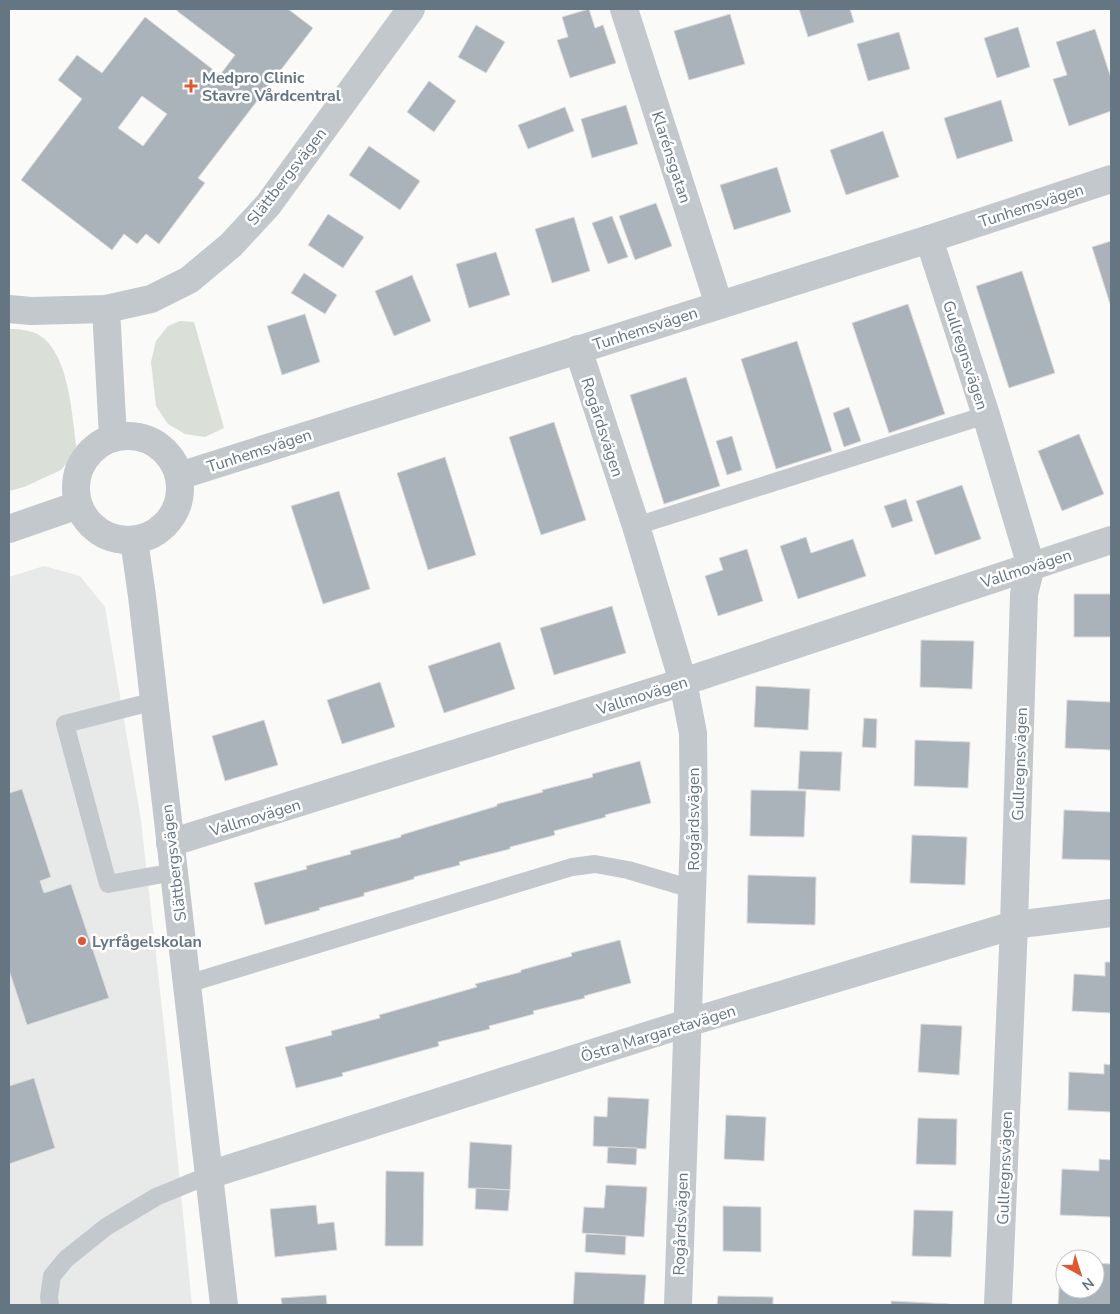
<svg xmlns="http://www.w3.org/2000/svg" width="1120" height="1314" font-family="'Nunito Sans',sans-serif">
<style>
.built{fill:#e8e9e9}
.green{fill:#dadfd7}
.building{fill:#aab3b9;stroke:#dcdcda;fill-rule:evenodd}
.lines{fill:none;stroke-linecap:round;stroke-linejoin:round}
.service{stroke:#c3c8cc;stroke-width:18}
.minor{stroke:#c3c8cc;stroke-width:28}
.tertiary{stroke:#c3c8cc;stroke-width:28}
.poi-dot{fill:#e4572e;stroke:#fff;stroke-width:2}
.labels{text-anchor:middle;stroke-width:5;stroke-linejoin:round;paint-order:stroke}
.poi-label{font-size:16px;font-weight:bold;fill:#657683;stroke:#fff;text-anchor:start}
.street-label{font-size:16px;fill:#657683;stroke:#fff}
</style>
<rect width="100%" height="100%" fill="#fafaf8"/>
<!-- built -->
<path class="built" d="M44 566 80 576 105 607 141 820 168 1062 192 1305H9V577Z"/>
<!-- green -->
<g class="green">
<path d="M180 321 194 322 224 428 205 437 185 434 168 424 156 406 151 362 156 341 168 326Z"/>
<path d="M9 329C18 329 31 330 39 335 70 354 72 418 77 451L61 470 24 487 9 491Z"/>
</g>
<!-- building -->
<g class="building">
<path d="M178 9H288L313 28 198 178 205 183 159 244 146 234 137 244 124 234 112 250 21 180 82 99 58 80 77 55 102 73 145 17 220 75 235 55 177 11ZM142 96 167 114 143 146 118 128Z"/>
<path d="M589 9 595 28 603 25 616 63 570 78 557 40 568 37 562 17Z"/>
<path d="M799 9H850L854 22 808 37Z"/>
<path d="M730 14 745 64 689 80 674 31Z"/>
<path d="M476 25 505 42 486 73 458 57Z"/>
<path d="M1018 27 1030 67 997 78 984 38Z"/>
<path d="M1095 29 1111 78V111L1069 126 1053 79 1067 75 1056 42Z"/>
<path d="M899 32 910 69 868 81 857 44Z"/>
<path d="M429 81 456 101 434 132 407 112Z"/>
<path d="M1001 100 1013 141 957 159 944 118Z"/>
<path d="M626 105 638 144 592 158 581 119Z"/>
<path d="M565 107 574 131 528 149 518 125Z"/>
<path d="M883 131 899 177 846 195 830 150Z"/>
<path d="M369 146 420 181 400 210 349 175Z"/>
<path d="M777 167 791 212 734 230 720 185Z"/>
<path d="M656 203 672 246 635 260 619 216Z"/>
<path d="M328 214 364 237 343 268 308 245Z"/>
<path d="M612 216 628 257 608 264 592 223Z"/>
<path d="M574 217 590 271 552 283 535 229Z"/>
<path d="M1111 241V307L1092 247Z"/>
<path d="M496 252 510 295 469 308 456 264Z"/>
<path d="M1022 271 1055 373 1009 388 976 286Z"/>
<path d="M304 273 337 295 325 314 291 293Z"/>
<path d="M412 275 431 321 394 336 375 291Z"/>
<path d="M908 304 945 414 889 433 852 323Z"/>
<path d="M305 314 320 362 282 375 267 326Z"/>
<path d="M797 341 832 451 776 469 741 359Z"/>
<path d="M686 377 720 486 664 504 630 395Z"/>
<path d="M849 407 861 441 844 447 833 413Z"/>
<path d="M554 422 586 520 541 535 509 437Z"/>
<path d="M1079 434 1104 494 1062 511 1038 451Z"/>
<path d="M732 436 742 470 727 475 716 441Z"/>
<path d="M445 457 476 555 428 570 397 473Z"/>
<path d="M962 485 981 539 935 555 916 501Z"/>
<path d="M339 491 370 589 323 604 291 506Z"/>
<path d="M906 499 913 521 892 528 884 506Z"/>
<path d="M806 537 811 553 853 539 866 576 798 599 780 546Z"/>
<path d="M747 549 763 601 718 616 705 576 723 570 719 558Z"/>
<rect x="1074" y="594" width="37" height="43"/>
<path d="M612 606 626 653 554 675 540 628Z"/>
<path d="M921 640 974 641 972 689 920 687Z"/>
<path d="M500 642 515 689 444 713 428 666Z"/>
<path d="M380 682 395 727 342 744 327 700Z"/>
<path d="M756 686 810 689 808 730 754 727Z"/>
<path d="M1067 700 1111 702V750L1065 748Z"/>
<path d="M864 718 877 719 876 748 862 747Z"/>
<path d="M264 720 278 765 225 781 212 736Z"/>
<path d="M915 740 970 742 968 788 914 786Z"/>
<path d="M800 751 842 752 840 791 798 789Z"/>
<path d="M640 761 651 803 605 815 606 817 554 831 555 835 510 847V849L459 862 460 865 414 877V879L364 893V896L319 908 320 910 265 925 254 883 307 869 306 866 351 854 350 851 401 837V835L497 806V804L543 792 542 790 593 777 592 774Z"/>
<path d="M22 789 51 877 40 881 44 893 71 884 109 998 27 1025 9 970V793Z"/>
<path d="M751 790 806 791 804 837 750 836Z"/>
<path d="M1064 810 1111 812V860L1062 859Z"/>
<path d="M912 835 967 837 965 885 910 883Z"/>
<path d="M748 875 816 877 815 925 747 923Z"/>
<path d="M620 940 631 983 584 996 585 998 533 1011 534 1014 489 1026 490 1029 438 1042 439 1046 342 1073 343 1076 296 1088 285 1047 332 1035 331 1031 380 1018 379 1015 477 987 475 984 521 972V970L572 956 571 953Z"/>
<path d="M1105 962H1111V1013L1072 1011 1074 974 1105 976Z"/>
<path d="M921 1024 962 1026 959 1075 918 1072Z"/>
<path d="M1104 1064 1111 1065V1112L1068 1110 1069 1072 1104 1074Z"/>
<path d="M34 1078 55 1148 9 1164V1086Z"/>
<path d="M608 1097 649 1099 646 1149 593 1146 594 1116 607 1117Z"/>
<path d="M726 1115 766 1117 764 1161 724 1159Z"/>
<path d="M918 1118 957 1119 956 1165 916 1164Z"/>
<path d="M470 1142 512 1145 510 1190 468 1188Z"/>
<path d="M608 1147 637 1148 636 1165 607 1163Z"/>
<path d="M1099 1159 1111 1160V1217L1060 1215 1062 1169 1099 1171Z"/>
<path d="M386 1171 424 1172 423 1246H385Z"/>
<path d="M606 1185 647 1187 644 1237 582 1233 584 1207 604 1208Z"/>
<path d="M476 1188 510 1190 508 1211 475 1209Z"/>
<path d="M316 1205 318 1224 334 1222 337 1250 275 1257 270 1209Z"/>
<path d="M723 1206 761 1207V1252L723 1251Z"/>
<path d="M914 1210 953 1211 951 1257 912 1256Z"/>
<path d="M586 1234 626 1236 625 1255 585 1252Z"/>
<path d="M1095 1263 1111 1264V1305H1058L1060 1273 1065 1274V1289H1095Z"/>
<path d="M575 1272 646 1275 644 1305H573Z"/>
<path d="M326 1295 327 1305H282L281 1298Z"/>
<path d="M718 1296 773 1297V1305H717Z"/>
<path d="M891 1301 949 1304V1305H891Z"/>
</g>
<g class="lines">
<!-- service -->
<g class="service">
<path d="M636 526 986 415"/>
<path d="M155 701 65 724 108 884 174 872"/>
<path d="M187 984 572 867 595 864 628 870 692 889"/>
<path d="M50 1305 49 1297 52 1276 66 1259 106 1227 156 1197 209 1175"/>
</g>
<!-- minor -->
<g class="minor">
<path d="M624 9 719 305"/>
<path d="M929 239 986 415 1031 566 1024 594 1014 925 998 1305"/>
<path d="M9 309 31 311 106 309 151 299 189 280 231 245 268 205 411 9"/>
<path d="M106 309 113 437"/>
<path d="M578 349 636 526 683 682 693 733 694 834 678 1305"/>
<path d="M134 540 142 596 224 1305"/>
<path d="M170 843 683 682 1111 540"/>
<path d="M209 1175 687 1023 1014 925 1111 913"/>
</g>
<!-- tertiary -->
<g class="tertiary">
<circle cx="128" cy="488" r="52"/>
<path d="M179 476 929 239 1111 179"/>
<path d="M9 529 78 505"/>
</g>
</g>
<!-- markers -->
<g class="poi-dot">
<path d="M188.5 78.5h5v5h5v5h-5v5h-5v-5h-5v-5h5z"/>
<circle cx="82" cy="941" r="5"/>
</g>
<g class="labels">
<!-- poi labels -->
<g class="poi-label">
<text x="202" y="83">Medpro Clinic<tspan x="202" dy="18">Stavre Vårdcentral</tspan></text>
<text x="92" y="947">Lyrfågelskolan</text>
</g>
<!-- street labels -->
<g class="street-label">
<text transform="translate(672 157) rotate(72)" y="6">Klarénsgatan</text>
<text transform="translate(286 176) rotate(-52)" y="6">Slättbergsvägen</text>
<text transform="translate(1031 205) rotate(-18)" y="6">Tunhemsvägen</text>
<text transform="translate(645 328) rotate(-18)" y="6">Tunhemsvägen</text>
<text transform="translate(966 355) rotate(72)" y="6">Gullregnsvägen</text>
<text transform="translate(603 427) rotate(72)" y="6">Rogårdsvägen</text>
<text transform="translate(259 450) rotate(-18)" y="6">Tunhemsvägen</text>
<text transform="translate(1026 568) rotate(-18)" y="6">Vallmovägen</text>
<text transform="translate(642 695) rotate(-18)" y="6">Vallmovägen</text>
<text transform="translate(1019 764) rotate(-88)" y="6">Gullregnsvägen</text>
<text transform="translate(255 817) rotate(-17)" y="6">Vallmovägen</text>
<text transform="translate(693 819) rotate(-90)" y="6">Rogårdsvägen</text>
<text transform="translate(173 863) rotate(-97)" y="6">Slättbergsvägen</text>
<text transform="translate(658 1033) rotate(-17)" y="6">Östra Margaretavägen</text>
<text transform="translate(1004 1168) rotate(-88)" y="6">Gullregnsvägen</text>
<text transform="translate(680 1224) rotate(-88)" y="6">Rogårdsvägen</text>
</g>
</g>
<!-- border -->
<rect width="1120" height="1314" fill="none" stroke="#657683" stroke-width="20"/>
<!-- north arrow -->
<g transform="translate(1080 1274) rotate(141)"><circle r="24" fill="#ffffff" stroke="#c1c8cd"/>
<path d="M0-4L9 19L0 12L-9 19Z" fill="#e4572e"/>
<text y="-8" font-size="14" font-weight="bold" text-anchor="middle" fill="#657683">N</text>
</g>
</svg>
